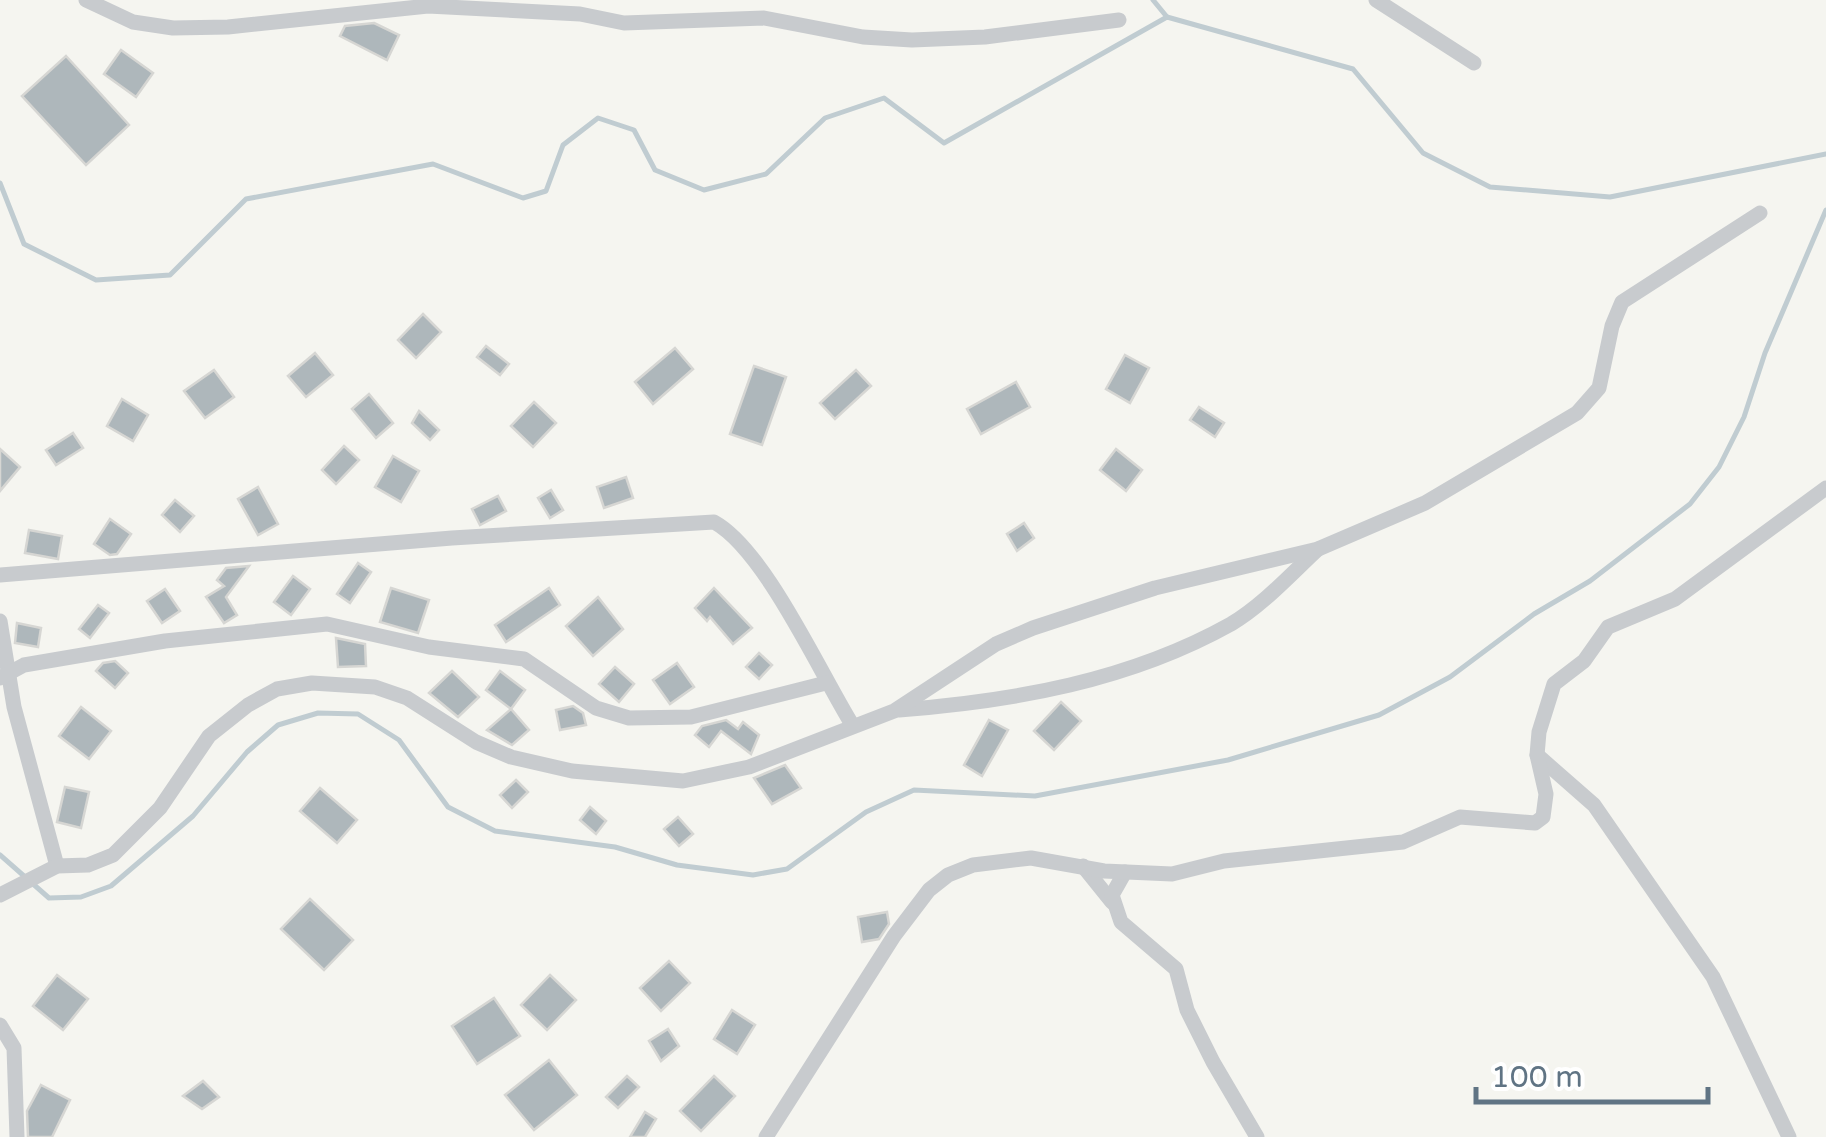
<svg xmlns="http://www.w3.org/2000/svg" width="1826" height="1137" font-family="'Varela Round',sans-serif">
<style>
.lines{fill:none;stroke-linecap:round;stroke-linejoin:round}
.stream{stroke:#c0ccd1;stroke-width:5}
.building{fill:#aeb7bb;stroke:#d6d6d3;stroke-width:2.5}
.minor{stroke:#c8cbce;stroke-width:15}
</style>
<rect width="100%" height="100%" fill="#f5f5f0"/>
<g class="lines">
<!-- stream -->
<g class="stream">
<path d="M1153 0 1167 17"/>
<path d="M0 183 24 244 96 280 170 275 246 199 433 164 523 198 546 191 563 145 598 118 634 130 655 170 704 190 766 174 825 118 884 98 944 143 1167 17 1353 69 1423 153 1490 187 1610 197 1826 154"/>
<path d="M0 855 49 898 81 897 111 886 193 816 247 752 278 725 318 713 358 714 399 740 448 807 495 831 615 847 677 865 753 875 787 869 866 812 914 790 1035 796 1228 760 1379 715 1450 677 1534 614 1590 581 1690 504 1719 467 1744 417 1765 353 1826 210"/>
</g>
</g>
<!-- building -->
<g class="building">
<path d="M374 23 399 35 387 60 340 36 345 26Z"/>
<path d="M121 50 153 73 136 97 104 74Z"/>
<path d="M66 56 129 125 86 165 22 96Z"/>
<path d="M423 314 441 332 416 358 398 340Z"/>
<path d="M486 346 509 364 500 375 477 357Z"/>
<path d="M675 348 693 369 653 404 635 382Z"/>
<path d="M315 353 333 375 306 397 288 376Z"/>
<path d="M1125 355 1149 368 1130 403 1106 389Z"/>
<path d="M754 366 786 377 762 445 730 434Z"/>
<path d="M214 370 234 397 205 418 184 391Z"/>
<path d="M856 370 871 386 835 419 820 403Z"/>
<path d="M1016 382 1030 407 981 434 967 409Z"/>
<path d="M369 394 393 423 376 438 352 409Z"/>
<path d="M122 399 148 415 133 441 107 426Z"/>
<path d="M534 402 556 423 533 447 511 426Z"/>
<path d="M1199 407 1224 423 1215 437 1190 420Z"/>
<path d="M419 411 439 430 430 440 412 423Z"/>
<path d="M73 433 83 448 56 465 46 450Z"/>
<path d="M344 446 359 460 336 484 322 470Z"/>
<path d="M0 449 20 467 0 491Z"/>
<path d="M1116 449 1142 470 1126 491 1100 470Z"/>
<path d="M393 456 419 471 401 502 375 487Z"/>
<path d="M626 477 633 498 604 508 597 487Z"/>
<path d="M258 487 278 524 258 535 238 499Z"/>
<path d="M551 490 563 510 550 518 538 498Z"/>
<path d="M498 496 506 511 480 525 472 509Z"/>
<path d="M175 500 194 516 180 532 162 515Z"/>
<path d="M110 519 131 534 117 554 110 555 94 544Z"/>
<path d="M1024 523 1034 538 1017 551 1007 534Z"/>
<path d="M29 530 62 536 58 559 25 553Z"/>
<path d="M358 563 371 572 350 603 337 594Z"/>
<path d="M249 566 226 597 237 615 224 623 206 597 224 586 217 580 226 568Z"/>
<path d="M293 576 310 589 291 615 274 602Z"/>
<path d="M391 588 429 600 418 633 380 622Z"/>
<path d="M549 588 560 605 506 642 495 625Z"/>
<path d="M714 588 752 628 733 644 710 617 707 621 695 608Z"/>
<path d="M165 589 180 611 162 623 147 601Z"/>
<path d="M598 597 623 629 593 656 566 626Z"/>
<path d="M98 605 109 613 90 638 79 629Z"/>
<path d="M17 623 41 628 38 647 15 643Z"/>
<path d="M336 638 365 644 366 666 338 667Z"/>
<path d="M759 653 772 665 759 679 746 667Z"/>
<path d="M115 661 128 673 115 688 96 671 103 663Z"/>
<path d="M677 663 694 687 670 704 653 680Z"/>
<path d="M615 667 634 684 619 702 599 684Z"/>
<path d="M452 671 479 697 458 717 429 693Z"/>
<path d="M500 671 525 690 511 709 486 690Z"/>
<path d="M1061 702 1081 721 1054 750 1034 731Z"/>
<path d="M573 706 583 713 586 725 560 730 556 710Z"/>
<path d="M81 707 111 731 89 759 59 736Z"/>
<path d="M511 709 529 730 512 745 487 730Z"/>
<path d="M726 720 738 729 743 722 759 735 751 754 721 731 709 747 695 735 702 726Z"/>
<path d="M989 720 1008 730 982 776 964 765Z"/>
<path d="M785 765 801 788 772 804 754 778Z"/>
<path d="M516 780 528 792 512 808 500 795Z"/>
<path d="M65 787 89 792 81 828 57 822Z"/>
<path d="M320 788 357 820 337 843 300 811Z"/>
<path d="M590 807 606 821 596 834 580 820Z"/>
<path d="M678 817 693 834 679 846 664 829Z"/>
<path d="M310 899 353 940 324 970 281 929Z"/>
<path d="M887 912 889 924 879 939 862 942 858 917Z"/>
<path d="M669 961 690 983 661 1011 640 988Z"/>
<path d="M57 975 88 999 63 1030 33 1006Z"/>
<path d="M550 975 576 1000 547 1030 521 1005Z"/>
<path d="M494 998 520 1036 477 1064 452 1026Z"/>
<path d="M732 1010 755 1025 737 1054 714 1039Z"/>
<path d="M668 1029 679 1046 661 1061 649 1041Z"/>
<path d="M549 1060 577 1095 534 1130 505 1095Z"/>
<path d="M627 1076 639 1087 618 1108 606 1097Z"/>
<path d="M714 1076 735 1096 701 1131 680 1111Z"/>
<path d="M203 1081 219 1097 202 1109 183 1096Z"/>
<path d="M41 1085 70 1100 52 1137H28L27 1111Z"/>
<path d="M645 1112 656 1119 645 1137H630Z"/>
</g>
<g class="lines">
<!-- minor -->
<g class="minor">
<path d="M86 0 133 22 173 28 228 27 428 6 580 14 624 23 764 18 863 37 912 40 985 37 1119 20"/>
<path d="M1376 0 1474 63"/>
<path d="M0 575 452 538 714 522C765 550 820 673 853 726"/>
<path d="M0 621 14 707 57 866"/>
<path d="M0 678 24 665 165 641 327 624 429 647 524 659 596 708 629 718 691 717 826 683"/>
<path d="M899 710C1014 701 1129 681 1231 624 1263 605 1291 574 1318 549"/>
<path d="M1537 755 1594 805 1713 977 1789 1137"/>
<path d="M1083 866 1112 902"/>
<path d="M1125 872 1112 895 1121 922 1176 969 1187 1010 1213 1062 1257 1137"/>
<path d="M0 895 57 866 88 865 113 855 160 808 209 736 248 705 277 689 312 683 375 687 407 698 476 742 511 757 572 771 683 781 749 767 894 711 996 644 1033 628 1155 588 1318 549 1425 503 1577 413 1599 388 1612 326 1622 302 1760 213"/>
<path d="M0 1025 14 1048 17 1137"/>
<path d="M766 1137 894 936 929 890 948 875 973 865 1031 858 1104 871 1172 874 1224 861 1403 842 1460 817 1535 823 1543 817 1546 794 1537 755 1539 732 1554 684 1584 661 1608 627 1675 599 1826 488"/>
</g>
</g>
<!-- scale -->
<path d="M1476 1087v15h232v-15" fill="none" stroke="#607484" stroke-width="5"/>
<text x="1491" y="1087" font-size="30" fill="#607484" stroke="#ffffff" stroke-width="8" paint-order="stroke">100 m</text>
</svg>
